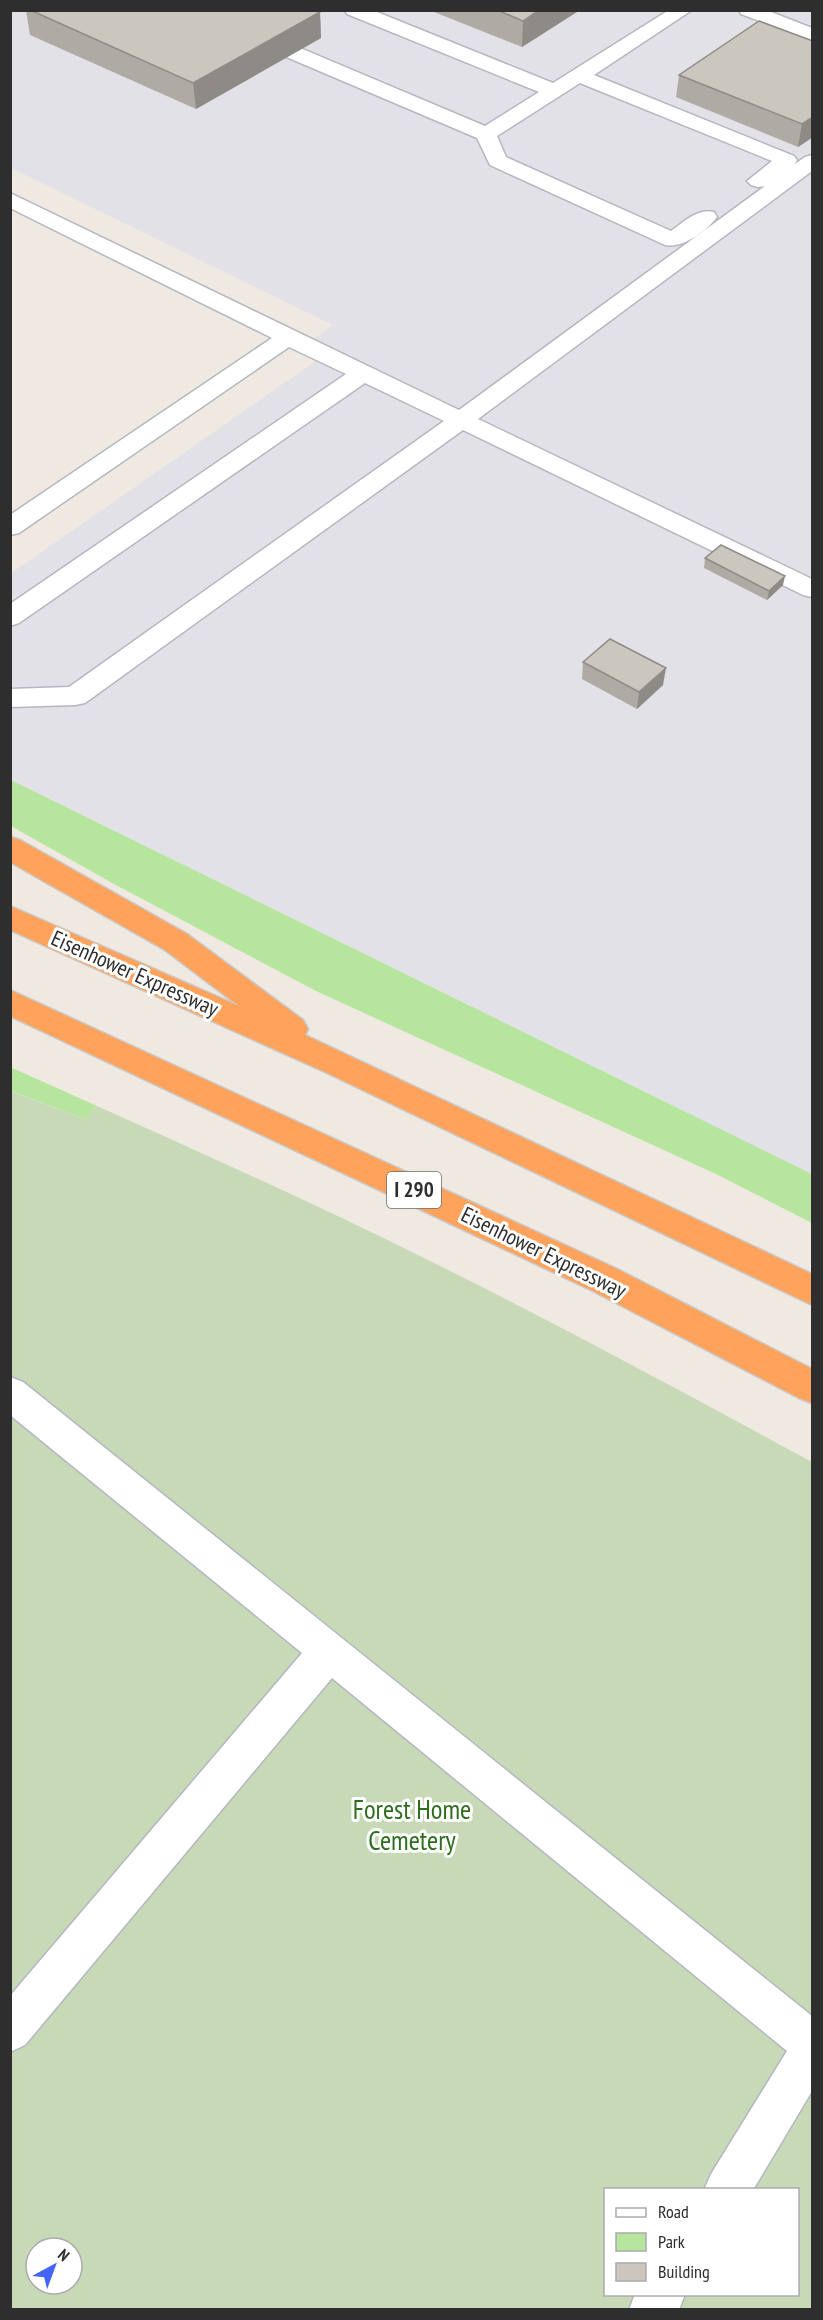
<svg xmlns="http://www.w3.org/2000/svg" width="823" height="2320" font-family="'PT Sans Narrow',sans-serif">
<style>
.industrial{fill:#e3e1e8}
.green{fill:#b6e59e}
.cemetery{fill:#c8d9b8;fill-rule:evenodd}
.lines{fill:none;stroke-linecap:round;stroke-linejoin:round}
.minor-casing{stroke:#b4b7c1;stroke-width:3}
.highway-casing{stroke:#c9c9c9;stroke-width:3}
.minor{fill:#fff;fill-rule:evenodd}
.highway{fill:#ffa35c;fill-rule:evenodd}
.wall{fill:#afaba4}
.shaded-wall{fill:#8e8b86}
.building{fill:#cbc7bf;stroke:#8e8b86;stroke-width:1.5}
.labels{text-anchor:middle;stroke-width:6;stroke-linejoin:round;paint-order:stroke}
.shield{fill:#fff;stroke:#6d6d6d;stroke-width:1.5}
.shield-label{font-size:21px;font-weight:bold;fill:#2e2e2e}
.street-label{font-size:22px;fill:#2e2e2e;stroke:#fff}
.near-park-label{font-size:27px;fill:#2c6e1b;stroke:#fff}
</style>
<rect width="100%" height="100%" fill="#efe9e1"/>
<!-- industrial -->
<path class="industrial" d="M11 11H812V1174L11 780 10 574 333 349 314 339 333 325 11 168Z"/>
<!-- green -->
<g class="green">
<path d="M11 780 812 1174V1223L716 1174 316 991 114 884 11 826Z"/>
<path d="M10 1067 97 1106 85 1119 11 1091Z"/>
</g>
<!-- cemetery -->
<path class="cemetery" d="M10 1091 85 1119 97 1106C206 1155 315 1204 422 1257 554 1322 683 1392 812 1462V2309H11ZM606 2190H798V2294H606ZM36 2248H72V2284H36Z"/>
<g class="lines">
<defs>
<g id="minor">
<path d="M183 10H210L485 126 539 92 347 14 345 10H372L553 83 669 10H692L594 75 794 156 797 160 795 164 805 157 812 155V171L478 419 812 579V597L803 595 463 430 85 703 75 705 10 707V689L69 687 444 421 365 383 19 623 10 626V604L346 374 289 347 19 533 10 535V515L272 338 10 208V193L459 410 765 186 758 187 751 185 747 181 772 161 580 83 497 136 506 157 671 231C684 222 697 208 714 212L717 217C707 231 682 249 665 245L490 165 477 138 185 14Z"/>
<path d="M739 10H766L812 28V41L741 14Z"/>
<path d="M10 1377 23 1382 812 2016V2091L753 2190H704L711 2174 787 2051 332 1678 25 2045 10 2052V1996L302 1653 10 1415Z"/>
<path d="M635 2294H685L679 2310H629Z"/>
</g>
<g id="highway">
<path d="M10 837 20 840 187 934 303 1020 308 1029 305 1035 812 1274V1305L325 1072 10 930V906L239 1006 165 950 10 862Z"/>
<path d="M10 990 615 1268 812 1369V1403L799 1398 591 1290 10 1016Z"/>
</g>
</defs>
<!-- minor casing -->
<use href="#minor" class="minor-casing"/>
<!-- highway casing -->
<use href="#highway" class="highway-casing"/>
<!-- minor -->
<use href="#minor" class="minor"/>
<!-- highway -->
<use href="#highway" class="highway"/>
</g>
<!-- wall -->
<g class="wall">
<path d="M26 10H317L320 12 321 38 196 109 30 35Z"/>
<path d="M429 10H580L522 47Z"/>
<path d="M759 21 813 137 798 147 676 97 679 75Z"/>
<path d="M705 558 783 585 767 600 704 568Z"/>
<path d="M583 662 663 685 637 709 582 679Z"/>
</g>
<!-- shaded-wall -->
<g class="shaded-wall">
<path d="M539 10H580L522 47 523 21Z"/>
<path d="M320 12 321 38 196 109 193 83Z"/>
<path d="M813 117V137L798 147 802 124Z"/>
<path d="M785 576 783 585 767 600 769 591Z"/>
<path d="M666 668 663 685 637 709 639 692Z"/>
</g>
<!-- building -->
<g class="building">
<path d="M30 10H317L320 12 193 83Z"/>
<path d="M497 10H539L523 21Z"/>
<path d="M759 21 813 41V117L802 124 679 75Z"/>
<path d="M721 545 785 576 769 591 705 558Z"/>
<path d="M610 639 666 668 639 692 583 662Z"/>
</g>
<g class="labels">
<!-- shield labels -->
<rect class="shield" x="387" y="1172" width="54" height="36" rx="4.5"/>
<g class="shield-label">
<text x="414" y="1197">I 290</text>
</g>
<!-- street labels -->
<g class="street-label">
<text transform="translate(135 973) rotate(24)" y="8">Eisenhower Expressway</text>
<text transform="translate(544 1252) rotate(26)" y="8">Eisenhower Expressway</text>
</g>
<!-- near-park labels -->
<g class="near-park-label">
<text x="412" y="1819">Forest Home<tspan x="412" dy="31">Cemetery</tspan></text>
</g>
</g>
<!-- border -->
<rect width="823" height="2320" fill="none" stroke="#2e2e2e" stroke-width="24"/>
<!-- legend -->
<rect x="604" y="2188" width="195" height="108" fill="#ffffff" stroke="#ababab" stroke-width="1.5"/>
<rect x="616" y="2208" width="30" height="9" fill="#ffffff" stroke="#ababab" stroke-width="1.5"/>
<text x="658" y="2218" font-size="18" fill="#2e2e2e">Road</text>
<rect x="616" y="2233" width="30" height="18" fill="#b6e59e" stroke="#ababab" stroke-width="1.5"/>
<text x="658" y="2248" font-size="18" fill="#2e2e2e">Park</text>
<rect x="616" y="2263" width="30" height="18" fill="#cbc7bf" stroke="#ababab" stroke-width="1.5"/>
<text x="658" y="2278" font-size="18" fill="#2e2e2e">Building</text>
<!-- north arrow -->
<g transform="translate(54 2266) rotate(41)"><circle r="28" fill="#ffffff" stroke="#ababab" stroke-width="1.5"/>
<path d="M0-4.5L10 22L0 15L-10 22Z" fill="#4264fb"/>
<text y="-9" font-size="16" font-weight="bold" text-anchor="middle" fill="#2e2e2e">N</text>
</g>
</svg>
